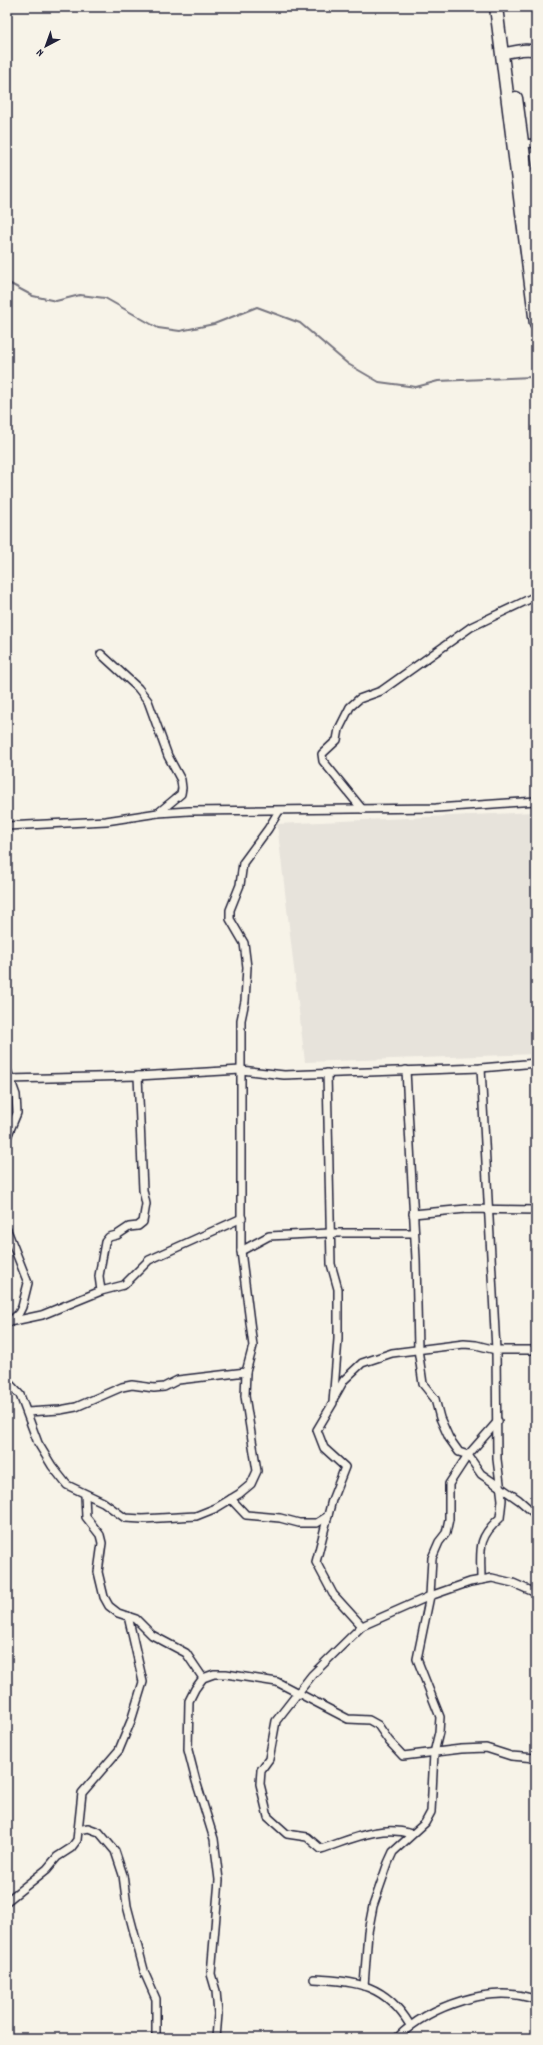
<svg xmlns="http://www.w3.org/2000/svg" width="543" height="2045" font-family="Dekko,sans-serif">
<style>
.built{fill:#e7e3db}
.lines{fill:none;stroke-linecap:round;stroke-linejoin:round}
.stream{stroke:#76747f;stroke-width:2}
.street-casing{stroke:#22223b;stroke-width:10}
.secondary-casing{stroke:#22223b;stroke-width:13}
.primary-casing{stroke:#22223b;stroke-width:15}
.street{stroke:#f7f3e8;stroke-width:7}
.secondary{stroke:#f7f3e8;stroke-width:10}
.primary{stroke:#f7f3e8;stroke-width:12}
</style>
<rect width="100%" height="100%" fill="#f7f3e8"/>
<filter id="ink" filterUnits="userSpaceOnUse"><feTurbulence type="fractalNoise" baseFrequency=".025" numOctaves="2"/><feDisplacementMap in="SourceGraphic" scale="8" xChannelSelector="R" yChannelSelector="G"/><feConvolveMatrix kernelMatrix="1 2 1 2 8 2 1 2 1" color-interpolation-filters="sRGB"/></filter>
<g filter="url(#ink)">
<!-- built -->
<path class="built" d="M534 812 536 859V1054L305 1062 277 824Z"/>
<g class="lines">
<!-- stream -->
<g class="stream">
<path d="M7 282 33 296 56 301 80 295 105 298 158 328 180 331 214 324 257 307 300 323 348 364 379 382 416 387 438 381 532 377"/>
<path d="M7 2031 9 2027"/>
</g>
<defs>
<g id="street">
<path d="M522 144 536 143"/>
<path d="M101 654 138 688 148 701 168 756 181 780 182 788 181 794 158 813"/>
<path d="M362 809 323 761 322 754 337 740 339 729 350 707 359 699 381 691 471 627 536 596"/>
<path d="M7 826 106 821 158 813 189 811 436 808 536 801"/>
<path d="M7 1070 16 1095 17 1113 7 1137"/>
<path d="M406 1070 416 1259 418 1349 423 1384 435 1399 440 1418 449 1438 459 1452 468 1455 481 1474 519 1500 536 1515"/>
<path d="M327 1073 331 1264 338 1289V1339L333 1403 317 1430 324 1448 345 1467 332 1500 316 1562 333 1594 362 1626"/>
<path d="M7 1079 138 1076 241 1070 284 1075 481 1068 536 1063"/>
<path d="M413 1214 466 1209 536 1210"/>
<path d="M7 1230 28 1283 22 1307 19 1313 11 1321"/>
<path d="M241 1251 269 1236 330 1233H414"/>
<path d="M101 1291 124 1285 149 1260 242 1218"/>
<path d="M9 1322 42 1315 101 1291 99 1276 105 1242 109 1237 117 1235 129 1227 138 1226 143 1222 146 1204 143 1190 138 1076"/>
<path d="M7 1381 20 1395 38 1443 52 1466 67 1485 103 1502 125 1518 142 1519 196 1516 216 1508 239 1494 251 1484 257 1471 245 1396 246 1372 253 1346 241 1251V1020L245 1001 247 967 244 943 230 919V910L240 885 243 863 268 829 279 811"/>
<path d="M335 1396 344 1380 362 1363 392 1353 464 1344 476 1345 496 1350H536"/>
<path d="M27 1412 60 1410 76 1407 122 1387 132 1385 154 1388 164 1387 178 1380 246 1372"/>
<path d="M85 1495 86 1517 100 1535 102 1543 98 1572 104 1597 109 1606 118 1613 136 1619 152 1635 186 1653 203 1678"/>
<path d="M231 1499 246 1515 280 1518 299 1523H317L328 1516"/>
<path d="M481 1580C481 1550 476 1539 500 1518L502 1500 497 1459 496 1350 481 1068"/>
<path d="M78 1830 88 1828 99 1832 115 1851 123 1875 127 1906 145 1974 156 1999V2038"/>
<path d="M411 1834C381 1824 350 1840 321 1849L307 1837 287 1834 268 1817 260 1784 261 1770 269 1759 276 1721 312 1675 362 1626 430 1596 470 1582 492 1578 513 1583 536 1593"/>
<path d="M7 1901 47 1869 57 1857 71 1848 77 1840 82 1793 119 1750 131 1721 143 1682 128 1616"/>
<path d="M314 1979C357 1981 386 1985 410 2025"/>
<path d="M364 1986 368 1932 373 1906 388 1863 393 1852 425 1823 431 1812 434 1753 439 1732 440 1717 417 1659 430 1596 432 1558 439 1542 446 1533 449 1519V1484L468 1455 498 1421"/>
<path d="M216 2038 218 2014 216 1991 211 1974 219 1880 214 1839 196 1781 188 1750 189 1701 195 1689 203 1678 214 1674H226L277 1682 348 1719 369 1720 378 1725 389 1741 403 1756 461 1749 486 1748 511 1756 536 1758"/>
<path d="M397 2038C429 2006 492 1983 536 2000"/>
</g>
<path id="secondary" d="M502 53C515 53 523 47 536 51"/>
<g id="primary">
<path d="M496 7 536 324"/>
<path d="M516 98 536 245"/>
</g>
</defs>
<!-- street casing -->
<use href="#street" class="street-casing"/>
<!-- secondary casing -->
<use href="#secondary" class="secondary-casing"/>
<!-- primary casing -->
<use href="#primary" class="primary-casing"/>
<!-- street -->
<use href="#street" class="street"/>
<!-- secondary -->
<use href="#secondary" class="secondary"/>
<!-- primary -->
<use href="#primary" class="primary"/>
</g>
</g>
<!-- margin -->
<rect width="543" height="2045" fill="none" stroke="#f7f3e8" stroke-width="24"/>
<rect x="12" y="12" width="519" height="2021" fill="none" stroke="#22223b" stroke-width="1.5" filter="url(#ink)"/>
<!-- north arrow -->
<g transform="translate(46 46) rotate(221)" stroke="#f7f3e8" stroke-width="3" paint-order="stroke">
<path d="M0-3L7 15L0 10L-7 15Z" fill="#22223b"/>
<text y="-6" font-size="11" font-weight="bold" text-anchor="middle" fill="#22223b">N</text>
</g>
</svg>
